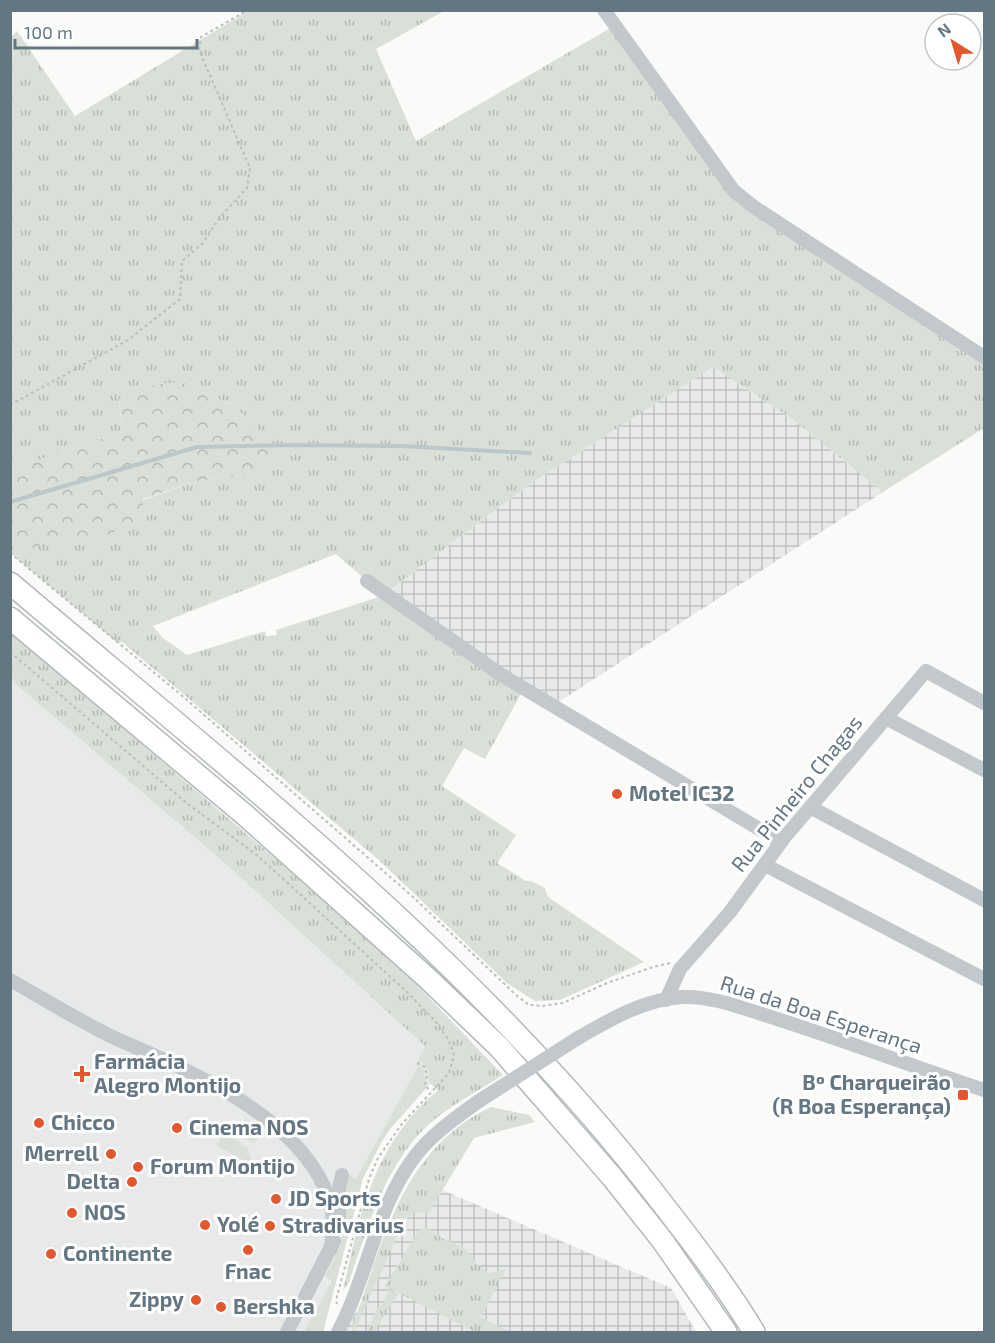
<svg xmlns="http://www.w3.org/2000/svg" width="995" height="1343" font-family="'Exo 2',sans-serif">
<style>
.built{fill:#e8e9e9}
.industrial{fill:url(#industrial-grid)}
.grass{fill:url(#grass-tufts)}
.forest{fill:url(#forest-crowns)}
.garden{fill:#dadfd7}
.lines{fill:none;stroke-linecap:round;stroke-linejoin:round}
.stream{stroke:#bbc7cb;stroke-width:4}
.highway-casing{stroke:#b4b9bd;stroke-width:24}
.path{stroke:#bbbfc2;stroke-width:2;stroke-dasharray:3 3;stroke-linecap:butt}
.minor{stroke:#c3c8cc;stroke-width:14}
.highway{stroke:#fff;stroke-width:21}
.minor-bridge{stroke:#c3c8cc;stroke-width:14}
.poi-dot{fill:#e4572e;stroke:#fff;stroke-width:2}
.labels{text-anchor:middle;stroke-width:6;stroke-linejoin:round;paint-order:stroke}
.poi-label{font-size:21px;font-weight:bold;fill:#657683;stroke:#fff;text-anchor:start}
.street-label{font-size:21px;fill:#657683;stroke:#fff}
</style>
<defs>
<pattern id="industrial-grid" width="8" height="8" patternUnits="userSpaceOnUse" patternTransform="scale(1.5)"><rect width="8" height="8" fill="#e8e9e9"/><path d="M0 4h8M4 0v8" fill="none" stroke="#c0c1c2"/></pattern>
<pattern id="grass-tufts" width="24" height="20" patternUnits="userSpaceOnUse" patternTransform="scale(1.5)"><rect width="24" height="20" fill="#dadfd7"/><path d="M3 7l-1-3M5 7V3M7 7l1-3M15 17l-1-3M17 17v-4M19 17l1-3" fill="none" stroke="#b4b9b4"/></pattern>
<pattern id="forest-crowns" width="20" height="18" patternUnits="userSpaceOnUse" patternTransform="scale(1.5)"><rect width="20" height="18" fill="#dadfd7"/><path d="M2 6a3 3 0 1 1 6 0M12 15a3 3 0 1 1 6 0" fill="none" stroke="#b4b9b4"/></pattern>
</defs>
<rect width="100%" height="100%" fill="#fafaf8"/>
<!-- built -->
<path class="built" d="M10 655 438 1029 443 1070 390 1129 381 1143 363 1178 323 1332H11Z"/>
<!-- industrial -->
<g class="industrial">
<path d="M713 367 788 416 883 492 557 703 385 594 530 484Z"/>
<path d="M426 1183 671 1288 696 1332H345Z"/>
</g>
<!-- grass -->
<g class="grass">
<path d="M248 11H444L376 49 416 141 614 26 734 189 984 364V428L883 492 788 416 713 367 530 484 385 594 367 581 336 554 153 626 163 638 187 655 265 631 266 636 277 635 276 630 379 597 522 692 485 759 464 748 442 786 516 835 497 863 526 881H531L545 888 548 897 644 962 560 1000 535 1001 508 984 380 861 122 642 118 643 15 557 57 535 143 500 197 481 241 476 232 404 207 395 119 400 122 432 11 469 10 38 17 31 75 116Z"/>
<path d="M10 631 341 915 417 985 503 1075C478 1091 449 1106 427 1126 383 1168 368 1229 348 1284L343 1290C361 1210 373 1146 438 1090L429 1082C429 1074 430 1066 421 1062L417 1063 425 1046 225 863 11 680Z"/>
<path d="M491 1107 529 1115 535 1122 474 1138 428 1214 415 1212 405 1219 354 1332H351C381 1247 401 1149 491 1107Z"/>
<path d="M428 1228 442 1238 463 1247 470 1253 476 1264 489 1273 506 1269 481 1317 510 1332H475L385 1286 419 1230Z"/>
<path d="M386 1287 398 1294 374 1332H367L378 1306 382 1305 388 1293Z"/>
</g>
<!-- forest -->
<path class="forest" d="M182 382 207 395 232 404 269 439V456L261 470 241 476 197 481 143 499V519L82 546 57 536 15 557 11 553V469L122 432 119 399 132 390 167 383Z"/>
<!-- garden -->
<g class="garden">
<path d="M419 1065 424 1070 426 1088 390 1129 381 1143 363 1178 323 1332H304L332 1281 325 1276 338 1251 342 1239 345 1216 343 1192 347 1174 356 1179Z"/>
<path d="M246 1119 255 1126 259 1136 254 1143 239 1135 241 1122Z"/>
<path d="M227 1126 233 1129 234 1138 248 1148 251 1159 249 1163 217 1146Z"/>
</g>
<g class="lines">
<!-- stream -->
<path class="stream" d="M10 502 197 447 292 445 401 446 530 453"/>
<defs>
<g id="highway">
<path d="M10 583C236 775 473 959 655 1194 690 1239 725 1284 754 1332"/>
<path d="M10 618 245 815 426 977 499 1047 612 1177 662 1240 726 1332"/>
</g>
</defs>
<!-- highway casing -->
<use href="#highway" class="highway-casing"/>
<!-- path -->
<g class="path">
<path d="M10 405 128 340 180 299 182 261 203 243 219 218 247 188 250 168 199 50 201 37 248 10"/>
<path d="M10 553 180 694 412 896 516 995 529 1005 542 1006 563 1003 607 983 653 967 670 963"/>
<path d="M10 652 189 805 257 855 407 992 435 1021 448 1039 454 1055 449 1073 401 1125 378 1158 369 1179 336 1300 337 1304"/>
<path d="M417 1063 425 1067 427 1075 425 1086 431 1091"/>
</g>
<!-- minor -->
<g class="minor">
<path d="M604 10 734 191 754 207 984 357"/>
<path d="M367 581 500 674 781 842"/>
<path d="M886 718 984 770"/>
<path d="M810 807 984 900"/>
<path d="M765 865 984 979"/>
<path d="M10 980C46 1000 82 1023 119 1040 191 1071 302 1118 329 1199 335 1215 332 1232 331 1249"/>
<path d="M666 1000 680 969 730 912 784 838 926 671 984 703"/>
<path d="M578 1038C611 1019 645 999 683 997 715 996 747 1010 777 1019 846 1041 915 1067 984 1090"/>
<path d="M339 1217V1188L342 1175"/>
<path d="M287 1332 334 1241"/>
<path d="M338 1332C368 1276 376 1206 416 1155 433 1133 457 1117 479 1101"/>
</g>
<!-- highway -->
<use href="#highway" class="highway"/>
<!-- minor-bridge -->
<path class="minor-bridge" d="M479 1101 578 1038"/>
</g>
<!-- markers -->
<g class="poi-dot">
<circle cx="617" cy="794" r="6"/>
<path d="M79 1065h6v6h6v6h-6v6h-6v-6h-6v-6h6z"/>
<rect x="957" y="1089" width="12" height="12" rx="3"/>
<circle cx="39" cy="1123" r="6"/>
<circle cx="177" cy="1128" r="6"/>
<circle cx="111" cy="1154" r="6"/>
<circle cx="138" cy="1167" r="6"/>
<circle cx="132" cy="1182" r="6"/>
<circle cx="276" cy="1199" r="6"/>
<circle cx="72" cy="1213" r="6"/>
<circle cx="205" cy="1225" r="6"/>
<circle cx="270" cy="1226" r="6"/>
<circle cx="248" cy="1250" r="6"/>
<circle cx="51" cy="1254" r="6"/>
<circle cx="196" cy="1300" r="6"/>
<circle cx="221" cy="1307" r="6"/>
</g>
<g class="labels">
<!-- poi labels -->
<g class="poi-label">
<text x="629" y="801">Motel IC32</text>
<text x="94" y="1069">Farmácia<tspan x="94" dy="24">Alegro Montijo</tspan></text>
<text x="951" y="1090" text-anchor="end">Bº Charqueirão<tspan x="951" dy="24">(R Boa Esperança)</tspan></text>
<text x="51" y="1130">Chicco</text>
<text x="189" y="1135">Cinema NOS</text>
<text x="99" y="1161" text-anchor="end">Merrell</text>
<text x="150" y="1174">Forum Montijo</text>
<text x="120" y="1189" text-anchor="end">Delta</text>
<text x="288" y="1206">JD Sports</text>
<text x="84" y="1220">NOS</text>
<text x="217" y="1232">Yolé</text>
<text x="282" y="1233">Stradivarius</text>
<text x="63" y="1261">Continente</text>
<text x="248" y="1279" text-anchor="middle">Fnac</text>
<text x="184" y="1307" text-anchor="end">Zippy</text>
<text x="233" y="1314">Bershka</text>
</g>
<!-- street labels -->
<g class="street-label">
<text transform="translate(797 794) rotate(-51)" y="7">Rua Pinheiro Chagas</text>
<text transform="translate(821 1015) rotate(18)" y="7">Rua da Boa Esperança</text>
</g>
</g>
<!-- border -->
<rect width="995" height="1343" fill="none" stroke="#657683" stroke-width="24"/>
<!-- north arrow -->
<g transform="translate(953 42) rotate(323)"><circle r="28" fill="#ffffff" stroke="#c1c8cd" stroke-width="1.5"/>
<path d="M0-4.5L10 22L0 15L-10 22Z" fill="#e4572e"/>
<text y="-9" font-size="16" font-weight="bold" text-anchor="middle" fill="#657683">N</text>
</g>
<!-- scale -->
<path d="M15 39v9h182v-9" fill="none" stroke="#657683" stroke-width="3"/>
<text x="24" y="39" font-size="18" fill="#657683" stroke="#ffffff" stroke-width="4.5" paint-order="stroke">100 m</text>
</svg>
